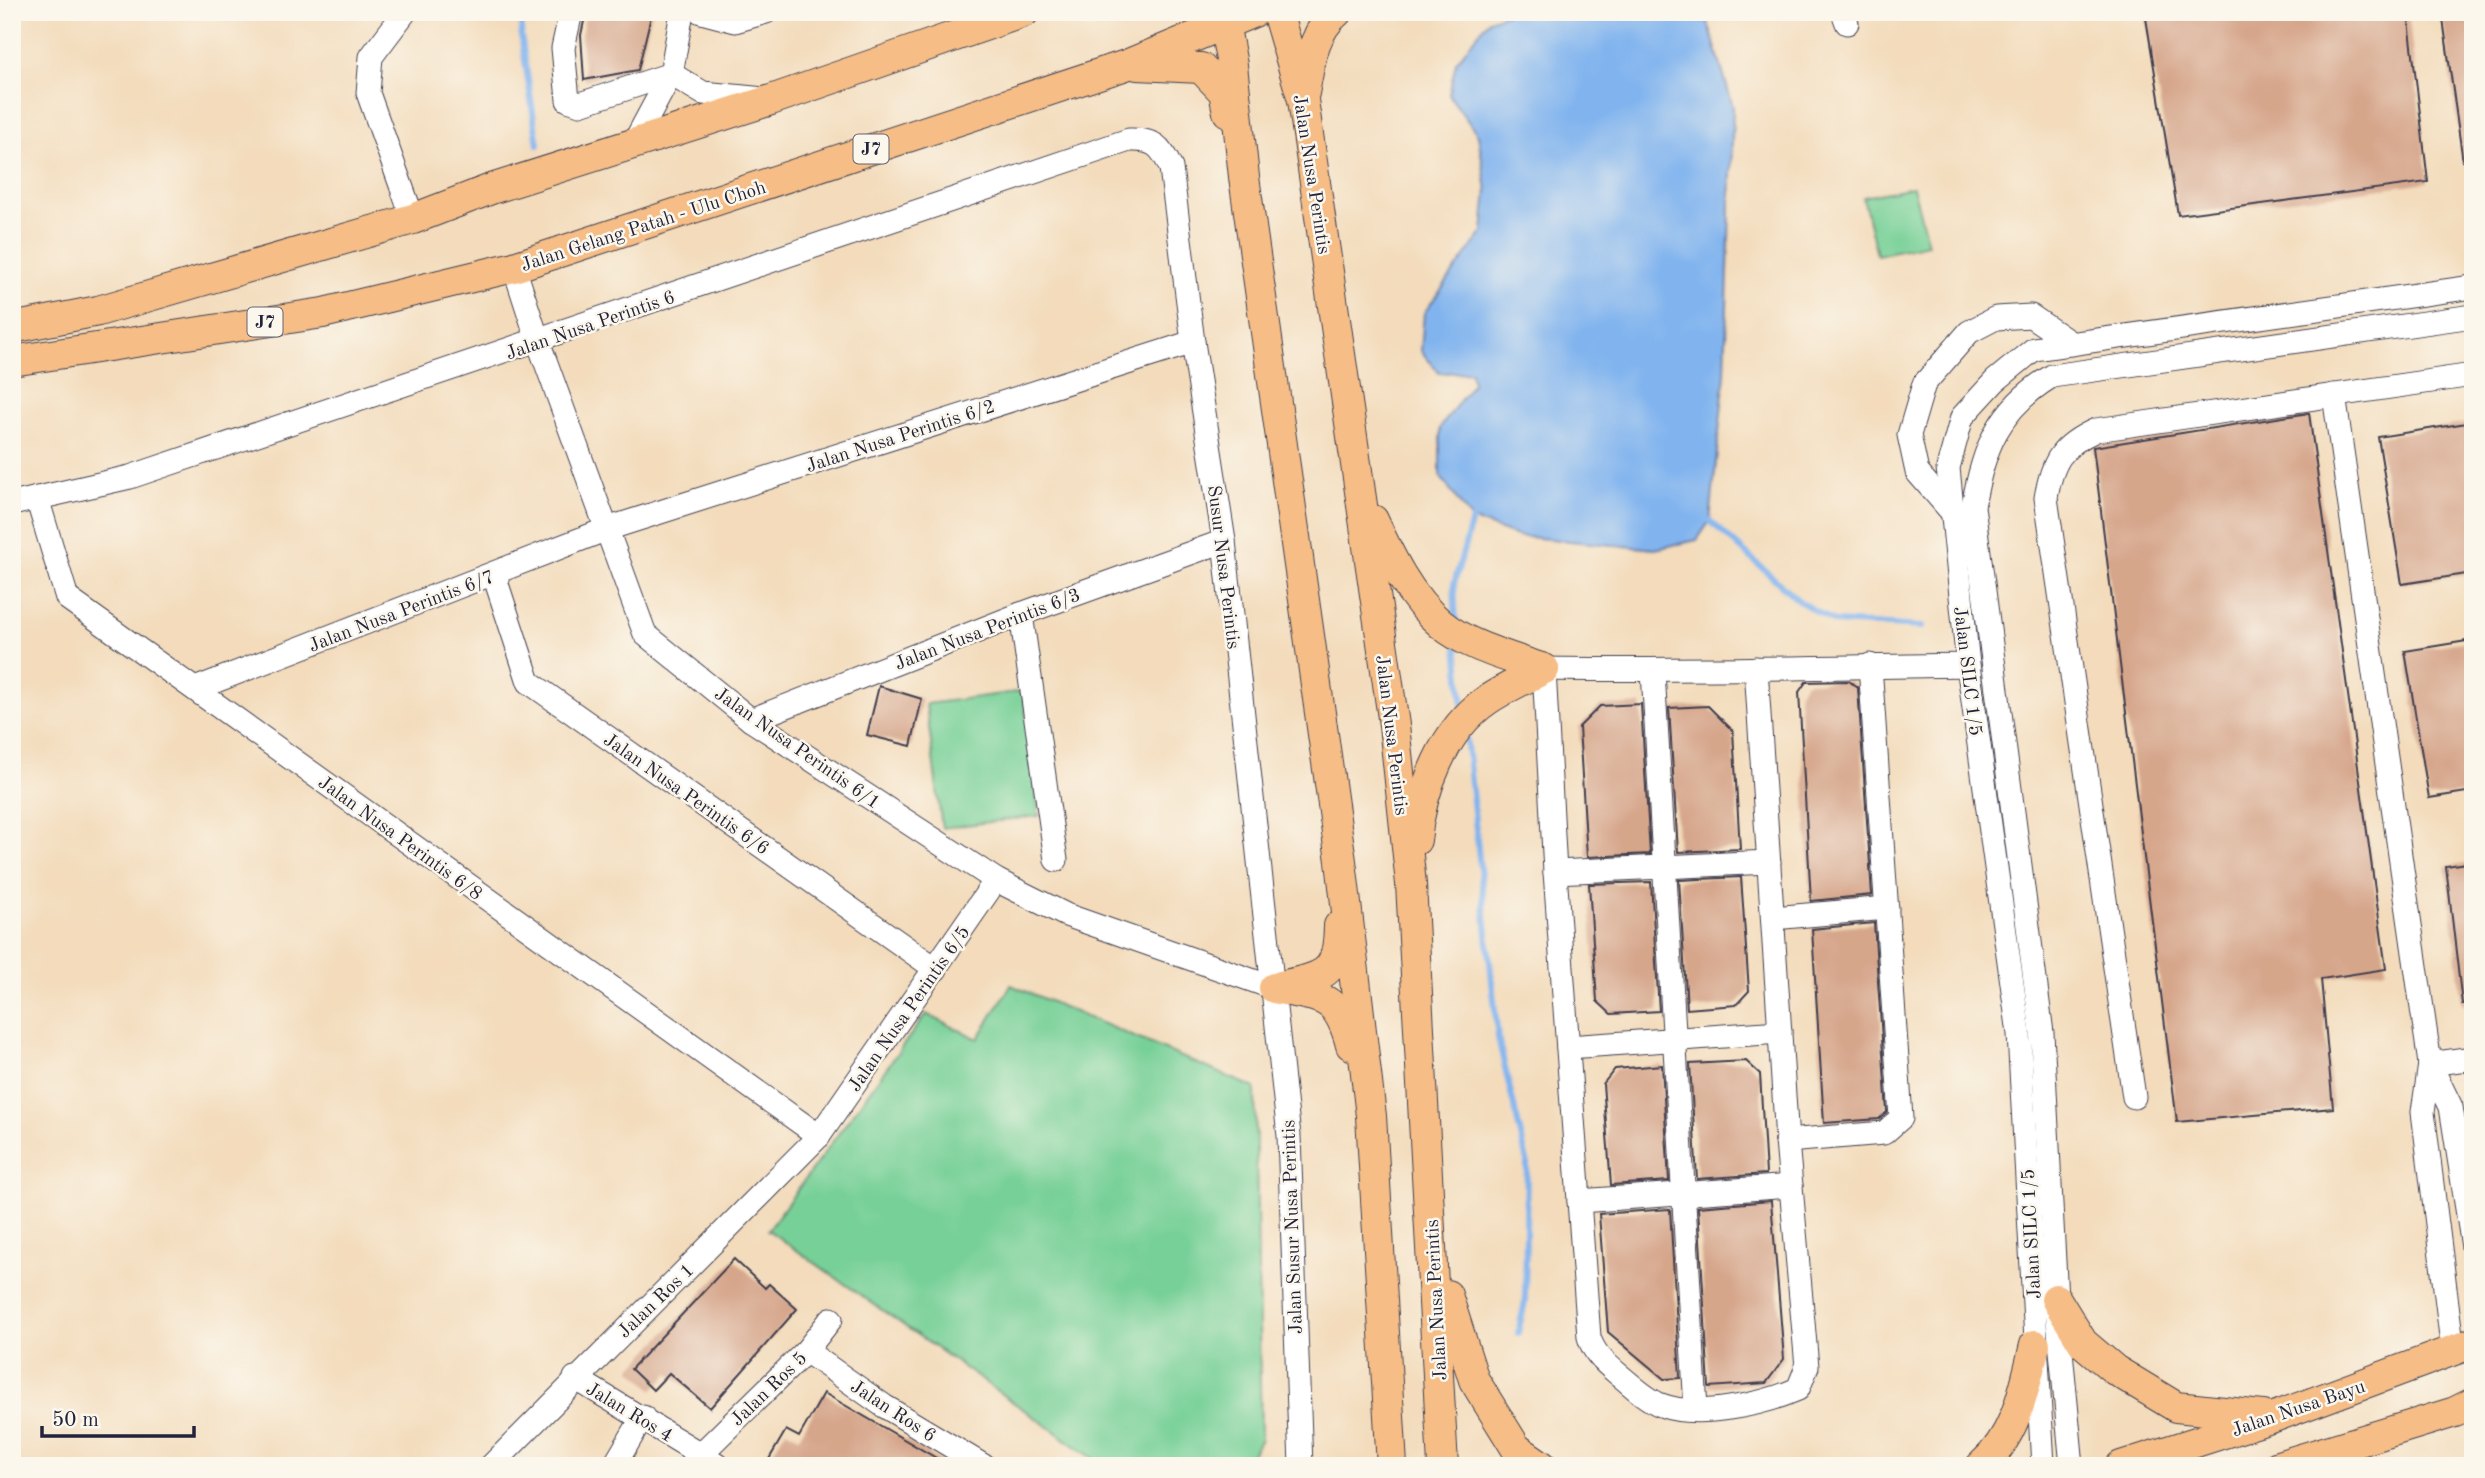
<svg xmlns="http://www.w3.org/2000/svg" width="2485" height="1478" font-family="'Old Standard TT',serif">
<style>
.green{fill:#77d097;stroke:#4c7969;stroke-width:2}
.water{fill:#81b4ee;stroke:#526b94;stroke-width:2}
.lines{fill:none;stroke-linecap:round;stroke-linejoin:round}
.stream{stroke:#81b4ee;stroke-width:6}
.building{fill:#d6a68b}
.minor-casing{stroke:#413e4e;stroke-width:25}
.major-casing{stroke:#413e4e;stroke-width:32}
.minor{stroke:#fff;stroke-width:23}
.major{stroke:#f6be86;stroke-width:30}
.labels{text-anchor:middle;stroke-width:5;stroke-linejoin:round;paint-order:stroke}
.shield{fill:#fbf7ec;stroke:#636270;stroke-width:2}
.shield-label{font-size:18px;font-weight:bold;fill:#22223b}
.street-label{font-size:19px;fill:#22223b;stroke:#fbf7ec}
</style>
<rect width="100%" height="100%" fill="#fbf7ec"/>
<filter id="ink" filterUnits="userSpaceOnUse"><feTurbulence type="fractalNoise" baseFrequency=".0143" numOctaves="2"/><feDisplacementMap in="SourceGraphic" scale="14" xChannelSelector="R" yChannelSelector="G"/><feConvolveMatrix kernelMatrix="1 2 1 2 8 2 1 2 1" color-interpolation-filters="sRGB"/></filter>
<filter id="wash" filterUnits="userSpaceOnUse"><feTurbulence type="fractalNoise" baseFrequency=".00686" numOctaves="4" result="noise"/><feDisplacementMap in="SourceGraphic" scale="28" xChannelSelector="R" yChannelSelector="G"/><feGaussianBlur stdDeviation="1.57" result="paint"/><feColorMatrix in="noise" values="0 0 0 0 0 0 0 0 0 0 0 0 0 0 0 0 0 1.4 0 .05"/><feComposite in="paint" operator="in"/></filter>
<g filter="url(#wash)">
<rect width="100%" height="100%" fill="#f3dbbb"/>
<!-- green -->
<g class="green">
<path d="M1913 187 1928 244 1877 255 1863 197Z"/>
<path d="M1023 691 1039 816 942 828 926 704Z"/>
<path d="M1011 985 1255 1088 1261 1439 1245 1466H1104L768 1230 926 1014 978 1039Z"/>
</g>
<!-- water -->
<path class="water" d="M1510 12H1705L1733 107 1725 374 1710 521 1697 540 1655 549 1517 536 1472 520 1440 476V428L1473 383 1471 372 1439 373 1421 351 1424 313 1483 232 1487 190 1478 135 1449 95 1456 62 1489 20Z"/>
<g class="lines">
<!-- stream -->
<g class="stream">
<path d="M523 12 521 35 538 145"/>
<path d="M1710 521 1799 601 1834 622 1922 627"/>
<path d="M1456 623 1454 584 1472 520"/>
<path d="M1457 645 1463 707"/>
<path d="M1466 735 1498 1038 1527 1161 1525 1302 1518 1333"/>
</g>
</g>
<g id="blocks">
<!-- building -->
<g class="building">
<path d="M586 12H652L638 70 584 80 581 35Z"/>
<path d="M2145 12H2408L2428 182 2178 215Z"/>
<path d="M2442 12H2473V162H2463Z"/>
<path d="M2309 413 2386 969 2321 979 2333 1108 2177 1122 2093 447Z"/>
<path d="M2473 422V573L2402 584 2378 437Z"/>
<path d="M2473 640V791L2429 798 2405 651Z"/>
<path d="M1849 681 1858 688 1872 895 1811 901 1799 692 1806 682Z"/>
<path d="M879 686 922 699 911 746 867 735Z"/>
<path d="M1641 704 1650 854 1587 857 1579 727 1600 706Z"/>
<path d="M1708 706 1733 731 1740 849 1678 852 1669 708Z"/>
<path d="M2473 862V1003L2462 1004 2446 866Z"/>
<path d="M1741 877 1749 991 1736 1005 1687 1009 1679 880Z"/>
<path d="M1651 882 1659 1011 1611 1014 1597 1001 1589 884Z"/>
<path d="M1874 923 1887 1112 1879 1119 1824 1123 1812 929Z"/>
<path d="M1746 1061 1760 1074 1766 1174 1697 1179 1690 1064Z"/>
<path d="M1662 1065 1669 1181 1611 1185 1603 1084 1615 1069Z"/>
<path d="M1771 1201 1784 1359 1766 1383 1709 1387 1698 1207Z"/>
<path d="M1670 1209 1680 1378 1664 1379 1608 1332 1599 1214Z"/>
<path d="M734 1259 765 1288 769 1284 797 1309 710 1408 669 1373 653 1390 631 1369Z"/>
<path d="M824 1393 950 1466H765L786 1430 799 1437Z"/>
</g>
</g>
</g>
<g filter="url(#ink)">
<use href="#blocks" fill-opacity="0" stroke="#413e4e" stroke-width="2"/>
<g class="lines">
<defs>
<g id="minor">
<path d="M405 12 371 57 368 93 413 219"/>
<path d="M571 12 563 48 568 100 580 104 671 74"/>
<path d="M701 12 735 21 766 12"/>
<path d="M1843 12 1847 23"/>
<path d="M671 74 703 93 764 99"/>
<path d="M633 145 671 74 682 12"/>
<path d="M514 267 538 341 645 634 751 720 996 880 1066 915 1274 988"/>
<path d="M2334 395 2430 1064 2423 1112 2453 1352"/>
<path d="M37 498 67 598 819 1136"/>
<path d="M12 504 130 477 1129 140C1154 139 1161 146 1171 168L1193 342 1224 541 1289 1136 1301 1466"/>
<path d="M1950 510 1917 472 1909 435 1924 384 1969 332 1996 318 2031 316 2072 344"/>
<path d="M494 575 529 682 936 969"/>
<path d="M1021 614 1056 860"/>
<path d="M1756 668 1787 1141 1807 1367 1798 1389C1764 1404 1697 1419 1661 1405 1645 1399 1632 1385 1618 1374 1605 1363 1594 1354 1589 1337L1555 872 1544 669C1685 671 1827 667 1968 665"/>
<path d="M1653 671 1696 1409"/>
<path d="M195 689 607 529 1193 342"/>
<path d="M751 720 1021 614 1224 541"/>
<path d="M1555 872 1769 862"/>
<path d="M1773 918 1887 908"/>
<path d="M1568 1047 1780 1032"/>
<path d="M2430 1064 2451 1107 2473 1247"/>
<path d="M2430 1064 2473 1058"/>
<path d="M2134 1097 2046 498C2052 461 2062 445 2096 430L2473 375"/>
<path d="M1787 1141 1884 1133 1901 1118 1870 665"/>
<path d="M1579 1201 1791 1186"/>
<path d="M806 1351 884 1406 984 1466"/>
<path d="M575 1378 720 1466"/>
<path d="M701 1454 806 1351 831 1319"/>
<path d="M491 1466 819 1136 996 880"/>
<path d="M614 1466 643 1417"/>
<path d="M2043 1466 2019 1034 1968 665 1948 468 1962 417 1995 381 2034 349 2473 287"/>
<path d="M2072 1466 2056 1299 2042 1033 1973 507C1983 448 1999 408 2052 376L2473 316"/>
</g>
<g id="major">
<path d="M1222 12 1232 65 1244 177 1341 861 1371 1116 1392 1466"/>
<path d="M1277 12 1303 100 1394 725 1411 884 1443 1466"/>
<path d="M1137 65 1201 68 1224 92 1228 112"/>
<path d="M1304 93C1310 63 1312 33 1337 12"/>
<path d="M12 328 98 311 413 219 491 189 771 100 1024 12"/>
<path d="M12 361 323 313 514 267 1126 65 1254 12"/>
<path d="M1373 520C1390 557 1409 597 1441 624 1469 647 1510 657 1544 669"/>
<path d="M1416 840C1421 790 1443 730 1487 700 1505 688 1525 679 1544 669"/>
<path d="M1281 986C1325 976 1338 975 1339 926"/>
<path d="M1274 988C1322 998 1337 993 1351 1045"/>
<path d="M1447 1295 1474 1380 1516 1448 1542 1466"/>
<path d="M2056 1299 2083 1343 2115 1370 2176 1407 2263 1416"/>
<path d="M1981 1466C2017 1435 2024 1389 2035 1345"/>
<path d="M2121 1466 2274 1417 2473 1343"/>
<path d="M2278 1466 2455 1412 2473 1403"/>
</g>
</defs>
<!-- minor casing -->
<use href="#minor" class="minor-casing"/>
<!-- major casing -->
<use href="#major" class="major-casing"/>
<!-- minor -->
<use href="#minor" class="minor"/>
<!-- major -->
<use href="#major" class="major"/>
</g>
</g>
<g class="labels">
<!-- shield labels -->
<g class="shield">
<rect x="853.5" y="134.5" width="35" height="29" rx="5"/>
<rect x="247.5" y="307.5" width="35" height="29" rx="5"/>
</g>
<g class="shield-label">
<text x="871" y="155">J7</text>
<text x="265" y="328">J7</text>
</g>
<!-- street labels -->
<g class="street-label">
<text transform="translate(1313 174) rotate(81)" y="7">Jalan Nusa Perintis</text>
<text transform="translate(643 225) rotate(-18)" y="7">Jalan Gelang Patah - Ulu Choh</text>
<text transform="translate(590 324) rotate(-19)" y="7">Jalan Nusa Perintis 6</text>
<text transform="translate(900 435) rotate(-18)" y="7">Jalan Nusa Perintis 6/2</text>
<text transform="translate(1225 567) rotate(83)" y="7">Susur Nusa Perintis</text>
<text transform="translate(401 610) rotate(-21)" y="7">Jalan Nusa Perintis 6/7</text>
<text transform="translate(987 628) rotate(-21)" y="7">Jalan Nusa Perintis 6/3</text>
<text transform="translate(1969 671) rotate(83)" y="7">Jalan SILC 1/5</text>
<text transform="translate(1393 735) rotate(83)" y="7">Jalan Nusa Perintis</text>
<text transform="translate(798 747) rotate(35)" y="7">Jalan Nusa Perintis 6/1</text>
<text transform="translate(687 793) rotate(35)" y="7">Jalan Nusa Perintis 6/6</text>
<text transform="translate(401 837) rotate(36)" y="7">Jalan Nusa Perintis 6/8</text>
<text transform="translate(908 1008) rotate(-55)" y="7">Jalan Nusa Perintis 6/5</text>
<text transform="translate(1291 1227) rotate(-92)" y="7">Jalan Susur Nusa Perintis</text>
<text transform="translate(2030 1234) rotate(-93)" y="7">Jalan SILC 1/5</text>
<text transform="translate(655 1300) rotate(-44)" y="7">Jalan Ros 1</text>
<text transform="translate(1435 1300) rotate(-93)" y="7">Jalan Nusa Perintis</text>
<text transform="translate(768 1388) rotate(-44)" y="7">Jalan Ros 5</text>
<text transform="translate(2298 1407) rotate(-19)" y="7">Jalan Nusa Bayu</text>
<text transform="translate(894 1410) rotate(33)" y="7">Jalan Ros 6</text>
<text transform="translate(630 1411) rotate(31)" y="7">Jalan Ros 4</text>
</g>
</g>
<!-- margin -->
<rect width="2485" height="1478" fill="none" stroke="#fbf7ec" stroke-width="42"/>
<!-- scale -->
<path d="M42 1426v10h152v-10" fill="none" stroke="#22223b" stroke-width="3.5"/>
<text x="52" y="1426" font-size="21" fill="#22223b" stroke="#fbf7ec" stroke-width="5" paint-order="stroke">50 m</text>
</svg>
